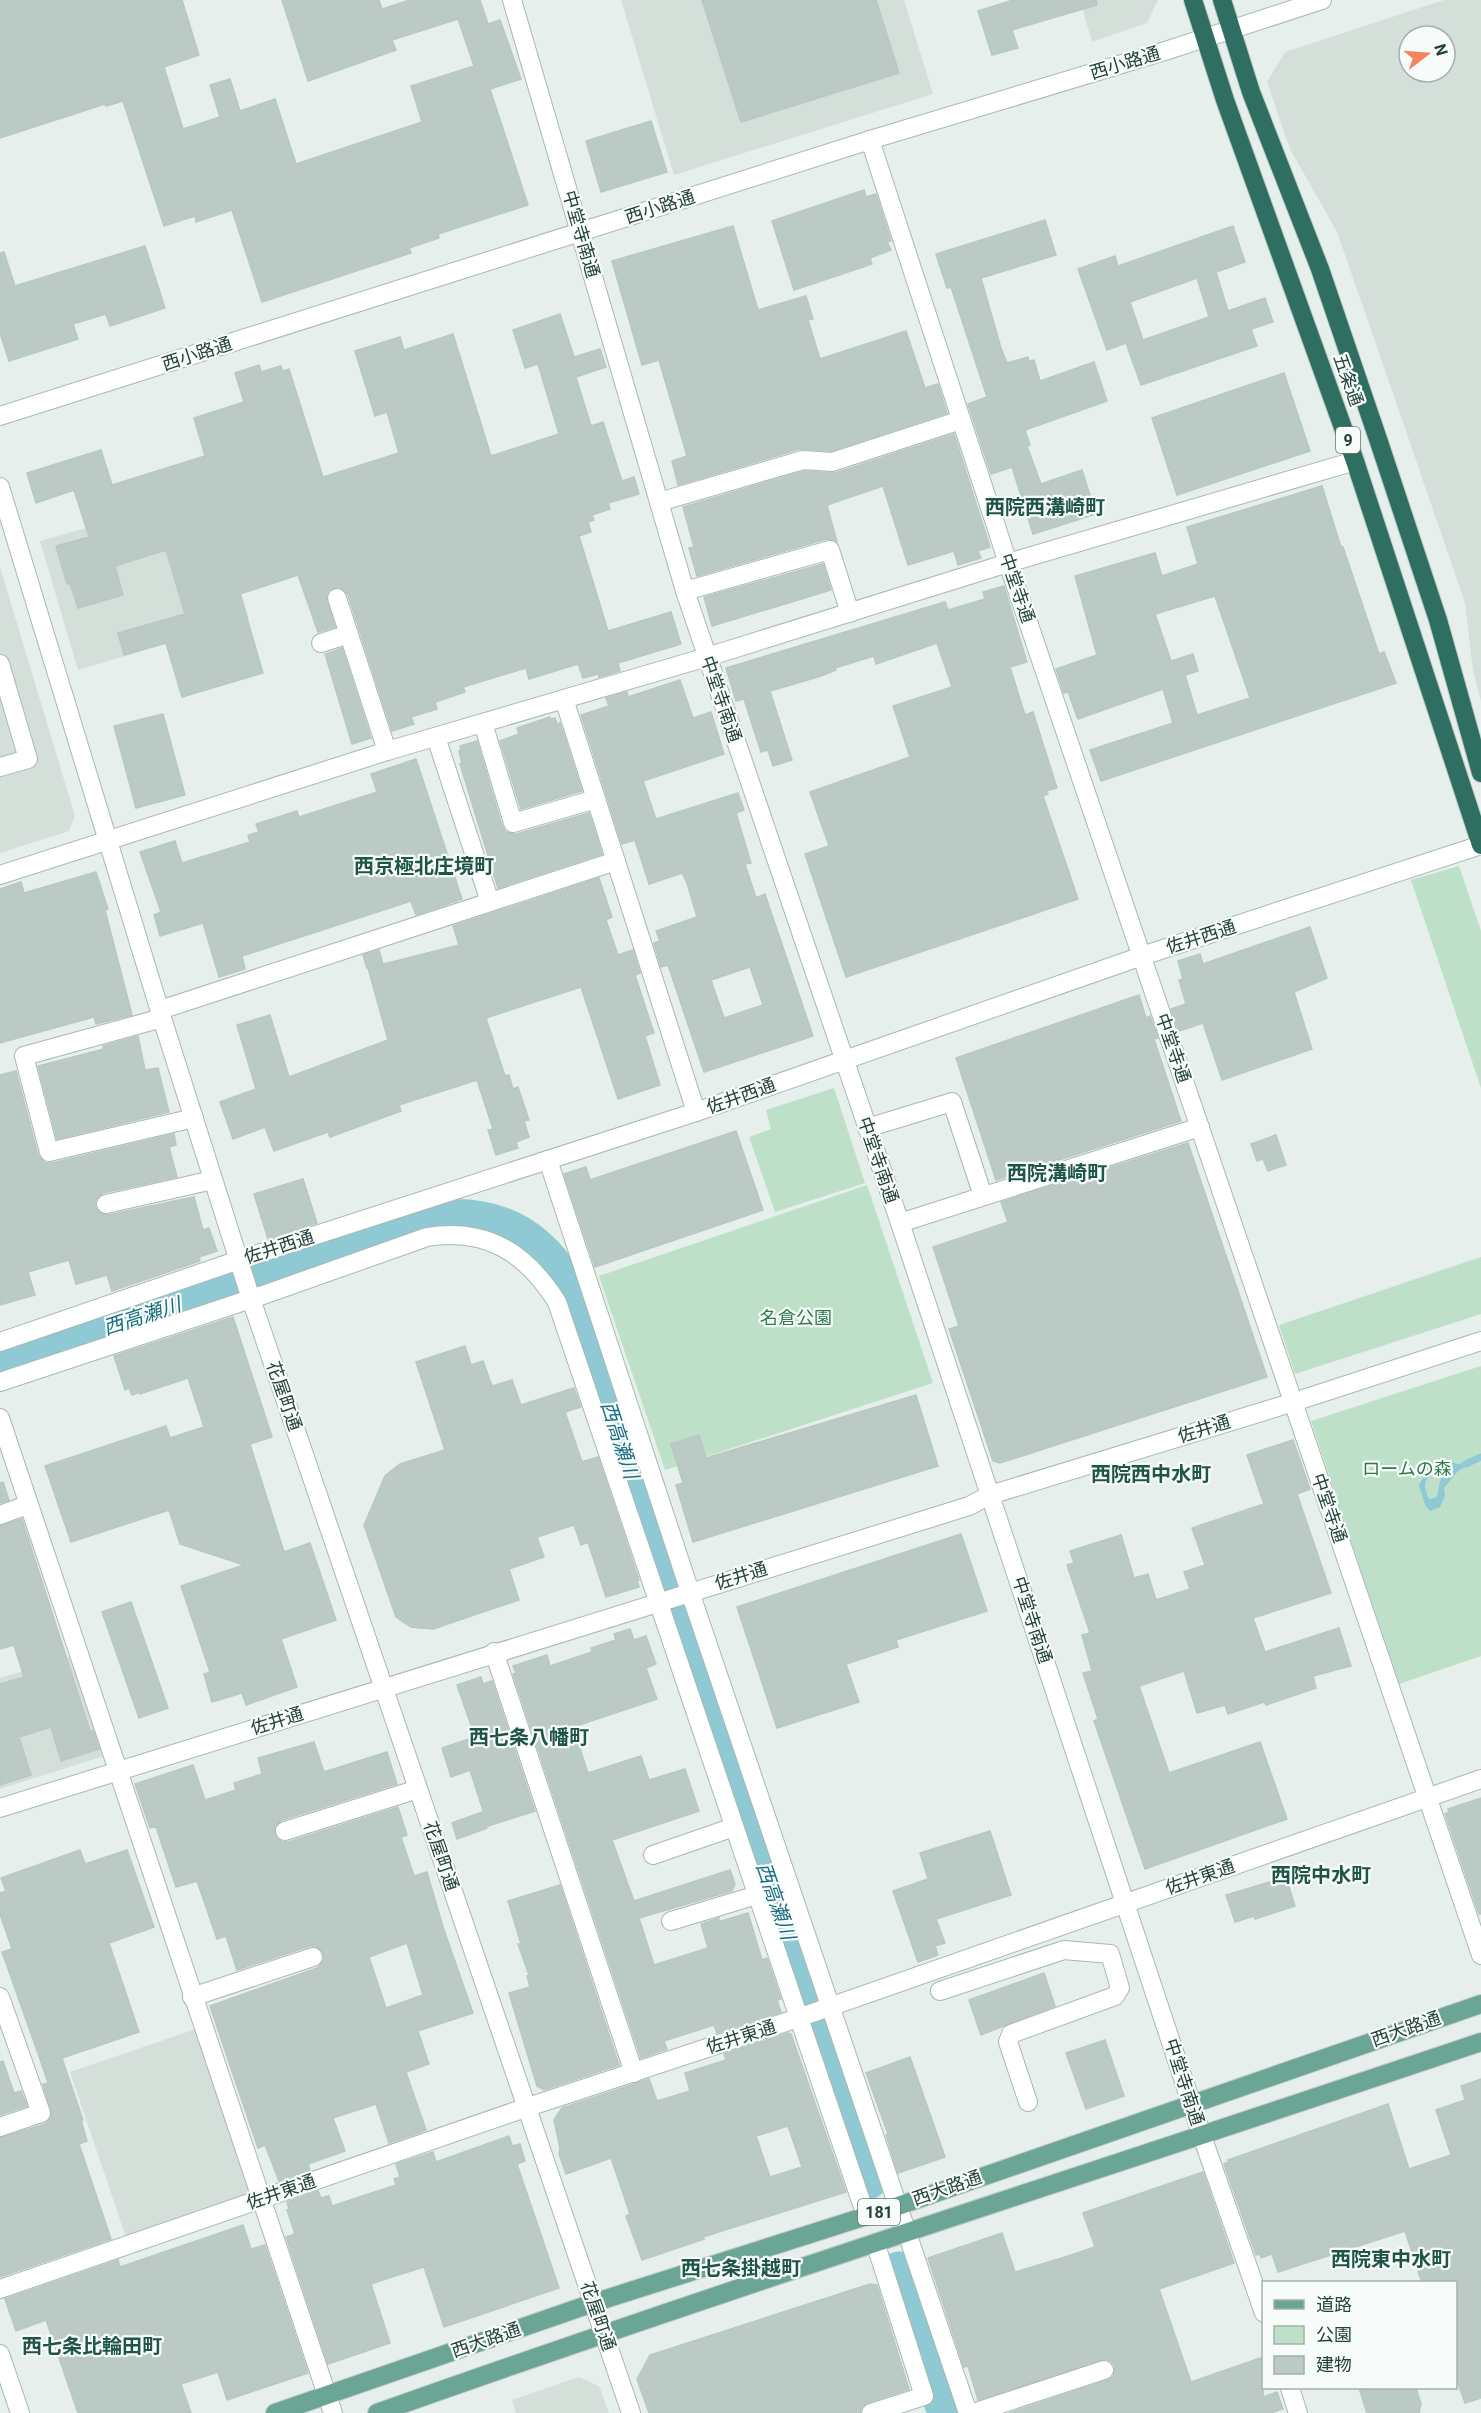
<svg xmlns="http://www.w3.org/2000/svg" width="1481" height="2413" font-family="Roboto,'Noto Sans JP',sans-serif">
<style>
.built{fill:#d4dfda;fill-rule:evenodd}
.green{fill:#bfe0c8}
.water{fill:#8ec9d4;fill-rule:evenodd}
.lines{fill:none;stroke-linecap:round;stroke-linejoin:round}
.stream{stroke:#8ec9d4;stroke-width:7}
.river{stroke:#8ec9d4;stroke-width:39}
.building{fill:#bbcac4;stroke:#b8c9c2;stroke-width:1.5;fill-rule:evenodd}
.minor-casing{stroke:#a8b8b2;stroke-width:20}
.major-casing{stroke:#c2cac8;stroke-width:20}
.highway-casing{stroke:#c2cac8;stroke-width:20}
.minor{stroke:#fff;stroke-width:18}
.major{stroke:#6aa596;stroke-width:18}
.highway{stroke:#2f6f62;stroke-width:18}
.labels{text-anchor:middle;stroke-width:4.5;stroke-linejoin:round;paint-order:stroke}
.shield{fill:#f7fbf9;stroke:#637a73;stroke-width:1.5}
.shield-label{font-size:16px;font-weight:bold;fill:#24423a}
.street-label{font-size:18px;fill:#24423a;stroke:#f7fbf9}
.park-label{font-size:18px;fill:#2d7a4b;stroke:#f7fbf9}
.neighbourhood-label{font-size:20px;font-weight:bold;fill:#1f5548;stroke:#f7fbf9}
.water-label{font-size:20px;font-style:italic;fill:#1c6f80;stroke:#f7fbf9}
</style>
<rect width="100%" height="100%" fill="#e6efeb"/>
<!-- built -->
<g class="built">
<path d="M621 0H904L933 94 674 175Z"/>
<path d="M1080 0H1158L1147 23 1092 42Z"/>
<path d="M1444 0H1481V701L1473 671 1465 603 1395 399 1337 232 1290 149 1267 82 1285 52ZM1409 36H1445V72H1409Z"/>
<path d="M212 492 249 619 78 670 40 541Z"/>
<path d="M0 567 75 816 69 831 0 853Z"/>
<path d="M72 1656 104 1756 0 1789V1678Z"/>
<path d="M196 2029 250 2187 242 2200 127 2240 70 2072Z"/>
<path d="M579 2377 599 2386 609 2413H516L512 2400Z"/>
</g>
<!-- green -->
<g class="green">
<path d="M1459 866 1481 931V1088L1411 880Z"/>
<path d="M834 1088 865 1183 775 1212 749 1137 771 1129 766 1110Z"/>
<path d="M867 1185 933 1383 665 1470 599 1276Z"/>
<path d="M1481 1257V1314L1295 1374 1279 1325Z"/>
<path d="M1481 1366V1656L1399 1684 1311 1421Z"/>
</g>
<!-- water -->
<path class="water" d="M1451 1461 1456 1464 1466 1463V1466L1458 1471 1444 1488 1445 1496 1440 1507 1430 1511 1425 1505 1419 1485 1431 1465ZM1439 1470 1443 1475 1440 1481 1437 1497 1431 1499 1428 1498 1425 1487 1426 1480Z"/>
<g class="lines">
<!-- stream -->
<g class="stream">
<path d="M596 1368 613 1382"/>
<path d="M1466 1464 1481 1457"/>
<path d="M687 1647 705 1661"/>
</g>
<!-- river -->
<g class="river">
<path d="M0 1364 432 1220C501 1211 547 1241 576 1304L681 1631 779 1911 868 2180"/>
<path d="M899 2271 947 2413"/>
</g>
</g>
<!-- building -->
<g class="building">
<path d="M0 0H182L199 55 164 67 183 129 220 117 210 85 230 79 240 111 275 99 296 164 422 122 411 86 474 66 458 19 392 40 396 50 308 81 282 0H379L382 9 410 0H480L488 24 500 20 521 79 490 89 528 205 438 234 439 238 409 248 411 253 262 302 232 210 196 222 195 216 164 226 123 101 106 106 105 104 0 138Z"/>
<path d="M702 0H876L899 73 741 122Z"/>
<path d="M1013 0H1096L1097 5 1012 30 1018 48 992 55 978 11Z"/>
<path d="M651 121 667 172 601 192 586 141Z"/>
<path d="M864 190 866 197 876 194 891 241 887 242 891 250 870 258 872 264 794 290 772 221Z"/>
<path d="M1045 220 1056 255 981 278 1001 348 1007 363 1028 357 1029 361 1034 360 1040 381 1094 362 1107 401 1025 430 1030 445 1027 446 1041 484 1082 470 1096 514 1033 534 1012 467 991 474 968 404 987 397 951 287 947 288 936 254Z"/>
<path d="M733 226 758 310 806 296 813 319 808 320 820 359 906 331 925 388 938 384 947 413 831 451 800 449 678 485 672 461 687 456 659 360 642 365 612 261Z"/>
<path d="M1233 226 1245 262 1216 272 1228 311 1265 298 1273 322 1251 329 1257 346 1141 385 1126 343 1107 350 1078 269 1115 256 1118 266ZM1197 278 1209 317 1143 340 1130 302Z"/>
<path d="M145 246 165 308 110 326 106 314 73 324 78 339 9 361 0 333V253L4 252 15 286Z"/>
<path d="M560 314 574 357 600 349 606 367 576 377 591 426 603 422 622 481 634 477 639 494 608 503 610 509 592 515 594 520 588 522 591 532 579 536 608 631 671 612 681 644 618 663 620 671 599 677 598 674 583 678 578 664 529 679 526 668 463 687 465 692 435 702 437 709 411 717 414 724 392 731 348 595 340 587 329 590 326 596 335 627 318 632 298 575 240 594 263 673 182 697 166 643 124 655 118 633 185 614 166 550 115 566 123 595 78 608 70 583 67 584 56 546 89 537 74 490 36 503 27 473 101 450 112 485 205 456 194 418 244 402 235 373 259 365 261 372 281 366 283 371 289 369 323 477 399 453 387 412 375 416 355 351 400 337 404 350 453 334 491 456 559 434 538 364 525 368 513 330Z"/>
<path d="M1284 373 1310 451 1177 495 1152 418Z"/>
<path d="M954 434 990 547 978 551 981 558 958 565 954 551 908 565 883 486 827 505 837 542 827 539 697 576 689 548 694 547 683 507 804 471 835 473Z"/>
<path d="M1322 486 1341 547H1343L1379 654 1384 652 1396 683 1101 781 1090 750 1173 723 1163 689 1078 719 1068 692 1064 693 1056 669 1097 655 1075 576 1155 553 1162 576 1198 564 1187 527ZM1215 596 1250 698 1197 715 1185 675 1198 671 1193 654 1171 661 1155 614Z"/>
<path d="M823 564 831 590 712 626 704 597Z"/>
<path d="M1004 586 1027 662 1010 667 1025 715 1033 712 1057 788 1046 791 1048 794 1043 796 1078 899 846 977 805 854 829 846 810 792 910 757 893 706 952 687 937 643 876 664 874 656 835 668 836 670 818 677 770 691 792 760 773 766 768 750 761 752 744 699 736 701 726 668 945 602 948 610 985 599 983 592Z"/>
<path d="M342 648 371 738 352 744 325 654Z"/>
<path d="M680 680 693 718 711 712 724 754 643 781 656 819 738 793 744 810 736 813 751 863 745 864 756 898 765 894 813 1036 704 1072 668 965 661 967 654 943 660 941 656 931 697 917 687 883 682 873 649 884 635 840 622 844 581 715 609 706 606 698 627 692 628 697ZM750 967 763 1005 724 1018 711 980Z"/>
<path d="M163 714 185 795 136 808 114 726Z"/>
<path d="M550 717 551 719 555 718 557 724 560 723 582 791 521 809 500 741 519 734 517 728Z"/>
<path d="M477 741 502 826 506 832 516 834 589 813 602 854 498 888 460 764H462L459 751 461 750 460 746Z"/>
<path d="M416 759 462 899 416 915 411 901 242 956 245 969 219 977 203 923 160 936 154 915 161 912 140 852 175 841 182 863 250 842 248 835 259 832 256 824 297 811 299 817 377 792 371 774Z"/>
<path d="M96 872 108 909 105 910 132 1015 96 1024 94 1017 0 1043V889L21 882 24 893Z"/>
<path d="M599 878 612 917 606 920 618 955 633 950 640 973 635 975 654 1033 645 1036 660 1085 618 1099 581 987 486 1018 505 1076 509 1075 513 1089 518 1087 529 1120 524 1121 529 1137 516 1142 518 1148 496 1155 488 1130 493 1129 477 1080 399 1105 401 1111 330 1137 328 1132 274 1151 265 1127 233 1139 220 1102 256 1089 237 1025 270 1015 289 1077 388 1040 368 968 459 945 453 926Z"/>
<path d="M1310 927 1327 978 1294 992 1312 1049 1222 1080 1203 1023 1179 1031 1171 1009 1186 1004 1179 980 1183 979 1178 961 1200 954 1203 964Z"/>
<path d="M379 950 383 964 367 968 363 955Z"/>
<path d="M1139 995 1146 1018 1150 1016 1158 1038 1154 1039 1181 1121 996 1180 956 1058Z"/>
<path d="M138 1036 145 1070 158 1068 169 1112 57 1139 38 1066 104 1049 103 1046Z"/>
<path d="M16 1071 38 1155 45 1163H52L174 1134 176 1145 169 1147 177 1177 103 1193 96 1200 95 1207 102 1214 108 1215 194 1197 203 1230 209 1228 217 1251 199 1257 200 1261 112 1291 107 1275 76 1284 69 1260 28 1272 35 1295 0 1305V1075Z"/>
<path d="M736 1131 763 1210 595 1267 564 1174 586 1167 590 1180Z"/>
<path d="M1276 1135 1286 1165 1268 1171 1263 1159 1257 1161 1251 1144Z"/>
<path d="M1188 1143 1267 1377 1000 1463 993 1461 949 1329 959 1326 933 1247 1008 1222 1001 1202Z"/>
<path d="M303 1179 317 1223 268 1239 254 1194Z"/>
<path d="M233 1317 272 1437 250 1444 284 1552 310 1543 336 1620 281 1639 297 1687 246 1705 242 1693 212 1702 204 1674 210 1672 181 1586 244 1565 180 1544 169 1510 71 1542 45 1466 166 1426 170 1438 204 1427 188 1378 140 1394V1392L132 1395 129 1388 125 1390 114 1356Z"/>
<path d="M465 1346 471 1365 483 1361 492 1386 512 1380 521 1405 574 1388 581 1407 565 1412 582 1462 598 1457 639 1580H637L639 1587 606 1597 588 1542 581 1545 574 1525 537 1537 544 1557 509 1569 519 1600 433 1629 411 1627 396 1617 364 1525 385 1476 400 1464 445 1450 416 1362Z"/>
<path d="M916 1395 938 1466 693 1542 676 1485 683 1483 671 1444 699 1435 706 1458Z"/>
<path d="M1293 1440 1310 1489 1297 1494 1331 1593 1253 1618 1265 1652 1339 1628 1351 1666 1313 1676 1316 1688 1266 1705 1264 1702 1228 1714 1225 1705 1197 1713 1184 1671 1139 1686 1169 1773 1260 1742 1287 1819 1145 1869 1094 1721 1098 1719 1083 1673 1092 1671 1082 1635 1090 1633 1067 1565 1074 1563 1070 1551 1121 1535 1134 1578 1148 1574 1156 1600 1190 1589 1184 1572 1205 1565 1192 1528 1264 1504 1247 1455Z"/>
<path d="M3 1482 9 1500 0 1503V1483Z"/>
<path d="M22 1519 90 1731H93L99 1749 61 1761 51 1727 19 1737 31 1775 0 1785V1684L24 1677 14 1645 0 1649V1526Z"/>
<path d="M961 1534 987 1611 896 1640 898 1647 846 1664 859 1702 777 1728 737 1607Z"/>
<path d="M131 1602 168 1708 139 1718 102 1612Z"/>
<path d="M630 1629 634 1640 646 1636 656 1664 646 1668 657 1699 573 1727 588 1773 641 1756 649 1780 685 1769 699 1811 612 1840 634 1901 730 1870 735 1884 732 1891 639 1918 654 1965 708 1948 701 1924 719 1918 718 1922 748 1913 762 1960 767 1958 781 1999 777 2000 781 2012 717 2033 714 2025 664 2041 667 2049 641 2058 513 1674 516 1673 513 1666 547 1655 550 1666 592 1652 591 1648 616 1640 614 1634Z"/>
<path d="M481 1677 483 1684 492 1681 535 1811 488 1826 470 1770 451 1777 442 1748 475 1737 457 1685Z"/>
<path d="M314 1742 324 1772 387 1752 397 1784 282 1820 274 1828 275 1835 282 1842H288L398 1807 407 1835 401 1837 414 1876 427 1872 443 1927 473 2013 418 2031 429 2064 406 2072 426 2130 389 2143 376 2104 333 2118 345 2151 308 2164 310 2170 279 2181 265 2145 258 2148 210 2006 317 1968 324 1960 323 1953 316 1946H310L237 1970 226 1936 217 1939 197 1881 176 1887 156 1827 150 1828 135 1784 193 1765 205 1800 236 1790 234 1783 262 1774 258 1758ZM407 1943 423 1995 386 2008 369 1957Z"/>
<path d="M1481 1798V1914H1479L1445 1814 1449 1812 1448 1809Z"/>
<path d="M482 1812 487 1828 457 1839 452 1823Z"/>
<path d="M990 1831 1011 1895 936 1919 945 1943 935 1946 938 1955 918 1962 893 1891 928 1879 920 1853Z"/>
<path d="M80 1850 85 1864 127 1850 154 1927 109 1943 139 2032 62 2058 83 2120H81L87 2141 79 2144 111 2239 0 2277V2138L45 2124 52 2115 43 2084 48 2083 40 2059 2 1952 12 1949 0 1914V1893L6 1891 1 1878Z"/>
<path d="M1286 1877 1295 1906 1255 1919 1254 1916 1235 1922 1226 1895Z"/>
<path d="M560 1885 619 2065 544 2090 537 2086 509 1993 530 1987 527 1976 529 1975 518 1944H521L508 1901Z"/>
<path d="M1044 1973 1055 2006 981 2035 969 2000Z"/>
<path d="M788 2033 791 2034 846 2192 703 2237 704 2239 642 2260 626 2216 630 2214 611 2158 566 2174 559 2154 560 2148 554 2120 562 2108 649 2079 657 2101 690 2091 685 2073 726 2060 724 2054ZM788 2126 802 2167 770 2177 756 2136Z"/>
<path d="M1105 2040 1124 2096 1086 2109 1066 2053Z"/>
<path d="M910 2057 945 2157 898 2173 886 2135 888 2134 866 2073Z"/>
<path d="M3 2061 14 2093 21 2091 27 2106 0 2115V2062Z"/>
<path d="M1481 2079V2398L1465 2403 1455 2375V2283H1422L1405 2231 1278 2272 1272 2254 1261 2258 1260 2254 1256 2255 1224 2164 1229 2162 1228 2160 1388 2104 1409 2169 1451 2155 1436 2110 1465 2100 1461 2086Z"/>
<path d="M509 2136 512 2146 520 2144 525 2161 517 2164 559 2288 444 2327 424 2267 395 2276 371 2284 390 2343 328 2364 286 2237 295 2234 287 2210 289 2209 287 2202 318 2191 321 2198 329 2196 332 2206 396 2185 394 2179 400 2177 396 2164 433 2152 436 2162Z"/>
<path d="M1203 2172 1234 2263 1159 2289 1191 2382 1263 2357V2397L1277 2392 1283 2409 1270 2413H1009L1108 2380 1113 2377 1115 2367 1111 2361 1106 2359 978 2400 968 2366 964 2367 928 2258 1002 2233 1015 2272 1062 2258 1095 2247 1083 2213Z"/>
<path d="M243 2225 251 2249 265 2245 308 2373 227 2400 218 2372 181 2384 191 2413H78L46 2320 16 2331 5 2299 118 2260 120 2267Z"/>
<path d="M870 2284 877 2285 909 2389 867 2403 862 2406 860 2413H649L637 2379 650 2355Z"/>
<path d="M1359 2388H1416L1421 2404 1419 2413H1367Z"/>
</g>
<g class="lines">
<defs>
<g id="minor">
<path d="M512 0 685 591 900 1223 1202 2136 1264 2313"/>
<path d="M870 140 1008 563 1481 1955"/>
<path d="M0 416 870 140 1165 51 1322 0"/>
<path d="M0 487 162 1018 251 1299 631 2413"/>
<path d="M659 502 803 460 832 462 961 420"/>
<path d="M685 591 830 550 850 613"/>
<path d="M337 598 387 751"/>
<path d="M321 643 349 634"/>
<path d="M0 664 28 759 0 767"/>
<path d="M564 699 696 1112"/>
<path d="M483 723 513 823 596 799"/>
<path d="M436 737 490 902"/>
<path d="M0 875 387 751 707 657 1008 563 1355 461"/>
<path d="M160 1010 616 861"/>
<path d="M162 1018 24 1056 49 1152 194 1118"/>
<path d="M867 1128 952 1102 983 1196"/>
<path d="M548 1160 690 1592 968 2413"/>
<path d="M106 1204 213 1180"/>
<path d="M900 1223 1200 1127"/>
<path d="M0 1342 239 1260 696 1112 1142 956 1481 845"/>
<path d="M0 1382 266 1294 427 1237C486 1227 526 1253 557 1302L866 2216"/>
<path d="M0 1418 333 2413"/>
<path d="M0 1515 27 1505"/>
<path d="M494 1652 634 2073"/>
<path d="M0 1808 969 1506 990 1495 1294 1402 1481 1341"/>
<path d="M285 1831 418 1789"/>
<path d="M653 1855 734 1827"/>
<path d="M671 1921 757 1895"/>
<path d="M940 1991 1064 1950 1110 1954 1120 1988 1115 1996 1011 2034 1008 2042 1028 2102"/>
<path d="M0 1997 41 2113 0 2127"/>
<path d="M192 1997 313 1957"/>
<path d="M0 2289 525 2108 798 2018 1481 1779"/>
<path d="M0 2354 20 2413"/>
<path d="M1290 2388 1298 2413"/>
<path d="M871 2413 924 2396 876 2245"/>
<path d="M973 2413 1104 2370"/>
</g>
<g id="major">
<path d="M275 2413 593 2303 898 2206 1481 2004"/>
<path d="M377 2413C743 2283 1113 2166 1481 2042"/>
</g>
<g id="highway">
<path d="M1193 0 1225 100 1355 461 1481 845"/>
<path d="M1222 0 1251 92 1320 269 1379 442 1438 620 1481 773"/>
</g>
</defs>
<!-- minor casing -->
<use href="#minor" class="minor-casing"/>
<!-- major casing -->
<use href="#major" class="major-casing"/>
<!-- highway casing -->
<use href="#highway" class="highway-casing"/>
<!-- minor -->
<use href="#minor" class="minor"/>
<!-- major -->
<use href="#major" class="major"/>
<!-- highway -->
<use href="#highway" class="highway"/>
</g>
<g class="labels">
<!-- shield labels -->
<g class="shield">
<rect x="1336" y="427" width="24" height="26" rx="4.5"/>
<rect x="858" y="2199" width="42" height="26" rx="4.5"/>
</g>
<g class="shield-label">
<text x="1348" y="446">9</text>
<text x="879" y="2218">181</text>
</g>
<!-- street labels -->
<g class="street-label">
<text transform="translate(1125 63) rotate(-17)" y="6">西小路通</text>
<text transform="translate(660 207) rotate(-18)" y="6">西小路通</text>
<text transform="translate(581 234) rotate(74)" y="6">中堂寺南通</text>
<text transform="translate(197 354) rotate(-18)" y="6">西小路通</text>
<text transform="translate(1348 380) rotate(70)" y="6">五条通</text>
<text transform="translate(1017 588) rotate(71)" y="6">中堂寺通</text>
<text transform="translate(721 699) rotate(71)" y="6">中堂寺南通</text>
<text transform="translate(1201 937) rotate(-18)" y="6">佐井西通</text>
<text transform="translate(1173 1048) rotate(71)" y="6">中堂寺通</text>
<text transform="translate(741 1096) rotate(-20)" y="6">佐井西通</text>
<text transform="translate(878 1160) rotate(71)" y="6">中堂寺南通</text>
<text transform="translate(279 1247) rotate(-18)" y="6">佐井西通</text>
<text transform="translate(284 1396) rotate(71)" y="6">花屋町通</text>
<text transform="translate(1204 1429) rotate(-17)" y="6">佐井通</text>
<text transform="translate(1329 1508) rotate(71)" y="6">中堂寺通</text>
<text transform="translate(741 1576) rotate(-17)" y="6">佐井通</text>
<text transform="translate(1032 1620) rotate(72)" y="6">中堂寺南通</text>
<text transform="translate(277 1721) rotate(-17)" y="6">佐井通</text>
<text transform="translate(441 1856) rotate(71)" y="6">花屋町通</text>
<text transform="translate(1200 1877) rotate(-19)" y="6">佐井東通</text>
<text transform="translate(1406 2029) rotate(-19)" y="6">西大路通</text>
<text transform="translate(741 2037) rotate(-18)" y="6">佐井東通</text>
<text transform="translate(1184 2082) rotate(72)" y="6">中堂寺南通</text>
<text transform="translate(947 2188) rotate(-19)" y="6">西大路通</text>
<text transform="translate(281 2192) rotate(-19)" y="6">佐井東通</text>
<text transform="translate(598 2316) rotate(71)" y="6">花屋町通</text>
<text transform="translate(486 2340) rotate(-19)" y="6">西大路通</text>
</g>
<!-- park labels -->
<g class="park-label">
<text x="796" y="1324">名倉公園</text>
<text x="1407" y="1475">ロームの森</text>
</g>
<!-- neighbourhood labels -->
<g class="neighbourhood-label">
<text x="1045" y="514">西院西溝崎町</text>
<text x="424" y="873">西京極北庄境町</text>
<text x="1057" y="1180">西院溝崎町</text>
<text x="1151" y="1481">西院西中水町</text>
<text x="529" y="1744">西七条八幡町</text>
<text x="1321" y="1882">西院中水町</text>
<text x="1391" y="2266">西院東中水町</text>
<text x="741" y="2275">西七条掛越町</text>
<text x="92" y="2353">西七条比輪田町</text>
</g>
<!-- water labels -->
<g class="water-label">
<text transform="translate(142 1316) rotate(-18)" y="7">西高瀬川</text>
<text transform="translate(620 1440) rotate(72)" y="7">西高瀬川</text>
<text transform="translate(776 1901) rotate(71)" y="7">西高瀬川</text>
</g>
</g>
<!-- legend -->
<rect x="1262" y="2281" width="195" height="108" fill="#f7fbf9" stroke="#a3b1ad" stroke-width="1.5"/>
<rect x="1274" y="2300" width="30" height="9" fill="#6aa596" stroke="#a3b1ad" stroke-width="1.5"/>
<text x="1316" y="2311" font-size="18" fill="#24423a">道路</text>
<rect x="1274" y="2326" width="30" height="18" fill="#bfe0c8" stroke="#a3b1ad" stroke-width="1.5"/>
<text x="1316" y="2341" font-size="18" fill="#24423a">公園</text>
<rect x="1274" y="2356" width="30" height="18" fill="#bbcac4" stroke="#a3b1ad" stroke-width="1.5"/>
<text x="1316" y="2371" font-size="18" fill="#24423a">建物</text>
<!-- north arrow -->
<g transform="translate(1427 54) rotate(73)"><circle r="28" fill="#f7fbf9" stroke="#a3b1ad" stroke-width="1.5"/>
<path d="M0-4.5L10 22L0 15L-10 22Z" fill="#f4845f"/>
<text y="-9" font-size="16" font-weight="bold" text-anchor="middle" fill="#24423a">N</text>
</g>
</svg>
